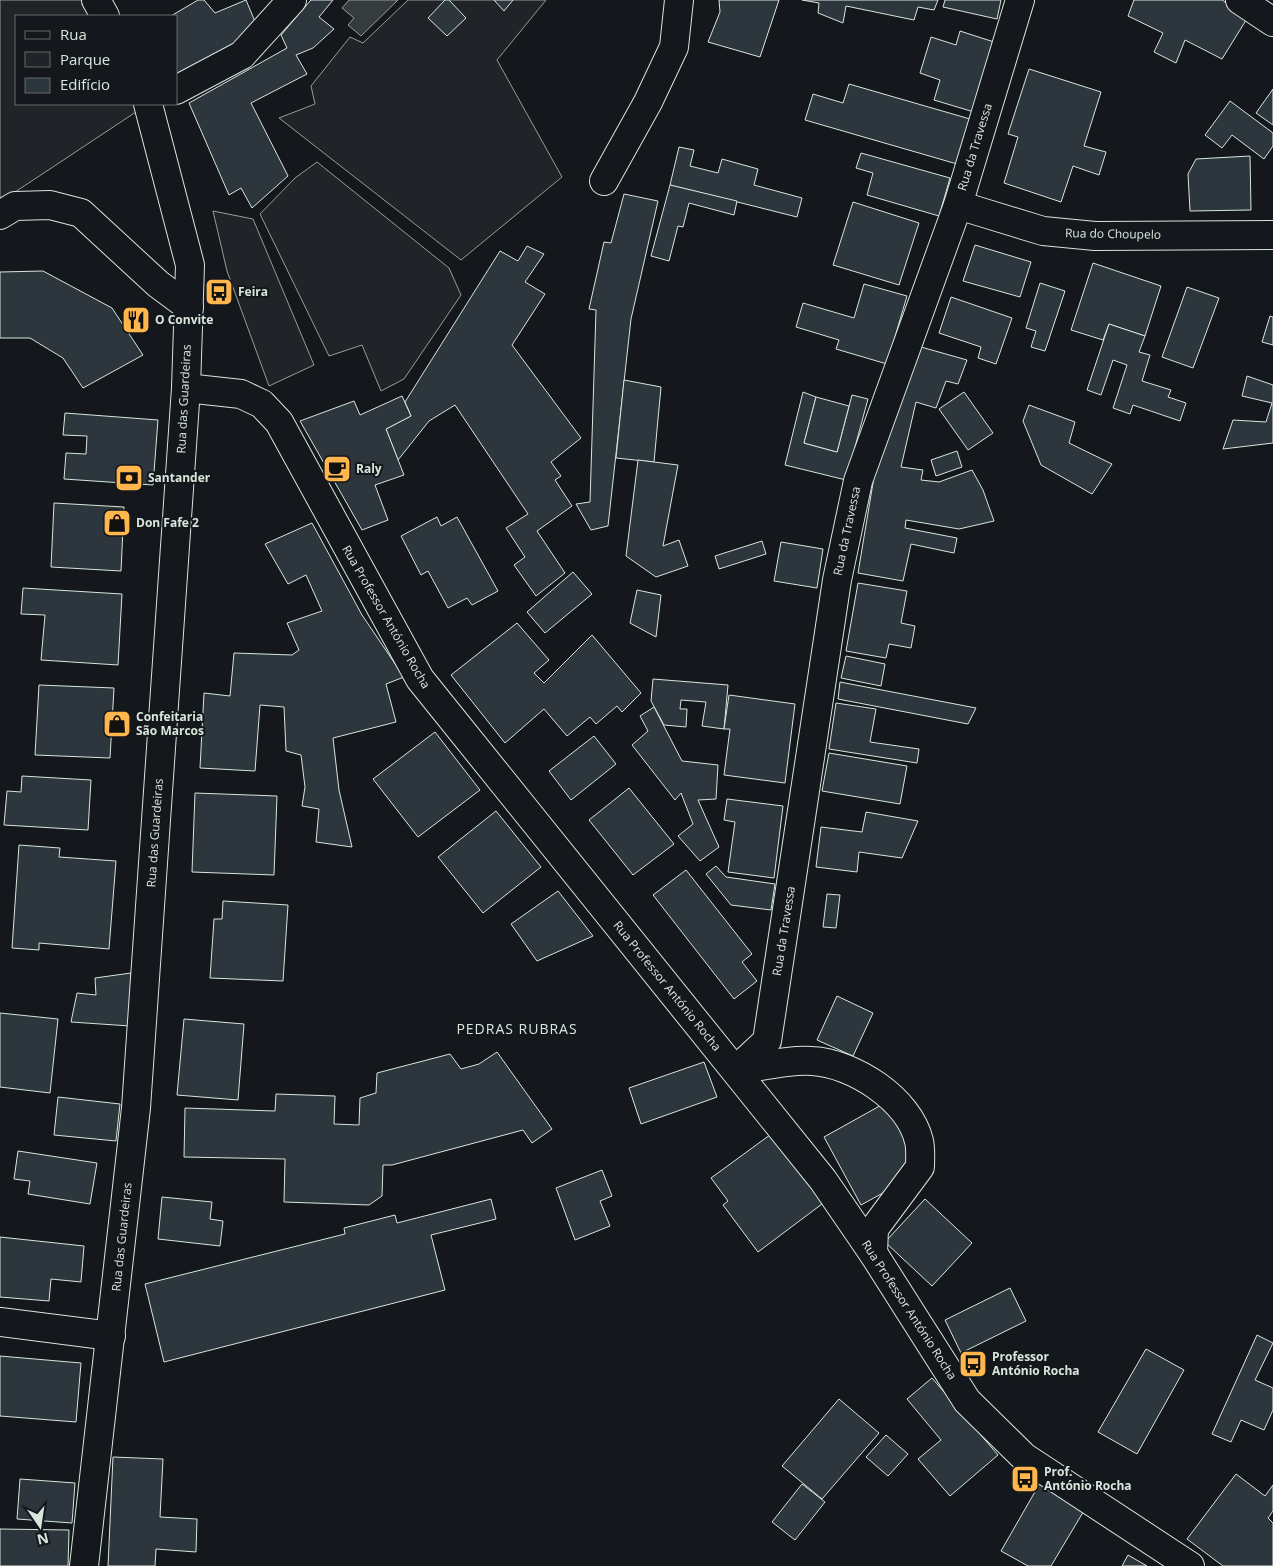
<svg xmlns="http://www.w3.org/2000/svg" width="1273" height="1566" font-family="'Open Sans',sans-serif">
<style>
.green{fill:#202428;stroke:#939e99}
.water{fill:#363b3e;stroke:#939e99}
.building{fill:#2c363c;stroke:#d8e6dc}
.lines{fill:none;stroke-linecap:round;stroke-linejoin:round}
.minor-casing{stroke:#d8e6dc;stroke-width:30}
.major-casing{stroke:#d8e6dc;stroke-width:30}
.minor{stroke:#14181c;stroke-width:28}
.major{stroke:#14181c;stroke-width:28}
.labels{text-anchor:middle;stroke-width:4;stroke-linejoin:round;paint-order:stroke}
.street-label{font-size:12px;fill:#d8e6dc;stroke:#14181c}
.poi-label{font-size:12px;font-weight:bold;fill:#d8e6dc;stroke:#14181c;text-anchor:start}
.neighbourhood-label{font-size:14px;letter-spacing:1px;fill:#d8e6dc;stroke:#14181c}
</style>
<rect width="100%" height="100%" fill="#14181c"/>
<!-- green -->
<g class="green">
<path d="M0 0H84L95 16H16V104H148L0 202Z"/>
<path d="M408 0H546L497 60 562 177 461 260 279 118 315 104 311 86 350 37 363 43Z"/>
<path d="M317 162 449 268 461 295 404 379 381 391 362 345 329 356 260 214 295 178Z"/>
<path d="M213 211 253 219 314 365 269 386 227 271Z"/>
</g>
<!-- water -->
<path class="water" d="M349 0H398L361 36 348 25 354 18 342 8Z"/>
<!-- building -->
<g class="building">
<path d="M198 0H204L215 13 246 0 256 24 240 44 176 76V16H171Z"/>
<path d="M311 0H333L319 17 334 29 313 48 296 55 307 74 251 103 288 176 252 208 241 188 229 195 189 103 287 48 281 35Z"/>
<path d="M445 0H449L466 18 447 36 428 18Z"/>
<path d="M494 0H513L504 11Z"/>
<path d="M719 0H779L760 57 708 42 720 12Z"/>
<path d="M802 0H938L934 10 918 7 914 20 846 6 843 23 818 13 819 3Z"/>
<path d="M945 0H1001L997 19 943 7Z"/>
<path d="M1134 0H1222L1248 17 1222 59 1185 40 1176 63 1154 52 1163 33 1128 16Z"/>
<path d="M960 31 994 42 974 112 934 100 940 80 920 73 931 37 956 45Z"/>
<path d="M1029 69 1101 92 1084 146 1106 152 1099 175 1073 166 1061 202 1004 183 1018 137 1008 134Z"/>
<path d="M849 84 970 119 957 164 805 120 813 94 843 103Z"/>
<path d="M1273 89V125L1256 113Z"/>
<path d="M1230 101 1273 133V146L1264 159 1232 135 1222 148 1205 135Z"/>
<path d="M679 147 694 150 690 166 718 173 722 159 758 169 754 185 802 198 797 217 670 185Z"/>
<path d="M861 153 950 178 939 216 867 195 873 173 856 168Z"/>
<path d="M1250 156 1251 210 1190 211 1188 174 1196 159Z"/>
<path d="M670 185 737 201 734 215 689 203 683 227 678 226 669 261 651 256Z"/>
<path d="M624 194 658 201 631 319 608 526 591 530 576 504 590 502 596 310 589 309 604 242 611 243Z"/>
<path d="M853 202 919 223 899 285 833 265Z"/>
<path d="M975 245 1031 262 1020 297 963 281Z"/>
<path d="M527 246 544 254 525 282 545 294 512 345 581 438 551 462 561 476 555 480 572 506 537 531 565 573 536 596 514 565 525 557 506 528 528 514 455 405 429 421 398 460 386 429 411 416 405 402 500 251 518 261Z"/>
<path d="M1093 263 1161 286 1145 336 1109 324 1103 340 1071 330Z"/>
<path d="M43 271 112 308 143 355 83 388 63 358 30 338H0V272Z"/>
<path d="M1040 283 1065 291 1045 351 1031 347 1036 331 1026 328Z"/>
<path d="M864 284 907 296 887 364 836 349 839 340 796 327 803 303 854 318Z"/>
<path d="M1187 287 1219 298 1193 368 1162 357Z"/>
<path d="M951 297 1012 318 996 364 978 358 981 347 939 333Z"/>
<path d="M1270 316 1273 317V345L1262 342Z"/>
<path d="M1109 324 1145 336 1139 352 1150 355 1142 381 1171 390 1168 397 1186 403 1180 421 1133 405 1130 414 1113 408 1127 365 1113 360 1101 395 1087 390Z"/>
<path d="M914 345 967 360 958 384 946 381 936 408 916 402 901 467 923 470 921 480 939 482 972 470 983 490 994 521 959 529 906 520 905 528 957 538 954 553 911 544 903 581 858 573 879 447Z"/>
<path d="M1247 376 1273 385V443L1223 449 1233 420 1266 422 1272 403 1242 396Z"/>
<path d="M624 380 661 387 654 462 616 458Z"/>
<path d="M803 392 816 397 804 443 837 452 852 395 868 399 846 480 785 465Z"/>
<path d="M964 392 993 433 968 450 939 409Z"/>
<path d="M402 396 411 416 386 429 404 475 375 485 388 520 362 530 300 421 354 401 360 415Z"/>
<path d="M816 397 849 406 837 452 804 443Z"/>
<path d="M1029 405 1075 422 1069 443 1112 464 1092 494 1041 465 1023 421Z"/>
<path d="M65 413 158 420 153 485 64 479 66 453 86 454 87 436 63 435Z"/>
<path d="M957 451 962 467 936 476 931 460Z"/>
<path d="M638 460 678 465 663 546 679 540 688 566 656 577 626 556Z"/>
<path d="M54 503 124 507 121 571 51 567Z"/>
<path d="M437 517 441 526 457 517 498 591 472 605 467 598 448 608 428 571 421 575 401 536Z"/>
<path d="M312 523 362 615 404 677 386 684 396 722 333 738 339 790 352 847 316 842 319 809 302 806 305 787 301 755 286 751 284 707 260 705 255 771 200 768 204 693 230 696 234 653 292 655 299 650 287 623 322 611 306 575 288 584 265 544Z"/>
<path d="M762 541 766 554 719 569 715 556Z"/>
<path d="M781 542 823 549 817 588 774 581Z"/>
<path d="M573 572 592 594 545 633 527 612Z"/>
<path d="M858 583 907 591 901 623 915 626 911 648 889 644 886 658 846 651Z"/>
<path d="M23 588 122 594 118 665 41 660 45 615 21 614Z"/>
<path d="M637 590 661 595 656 637 630 623Z"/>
<path d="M517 623 549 660 534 673 544 683 592 635 641 693 622 712 617 706 596 724 590 717 567 736 544 709 505 743 451 675Z"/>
<path d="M846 656 885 664 881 686 841 678Z"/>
<path d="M653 679 728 685 724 729 702 726 706 702 681 700 680 709H687L686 727 664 725 651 701Z"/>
<path d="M840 682 976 708 968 724 838 699Z"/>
<path d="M39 685 114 688 110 758 35 755Z"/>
<path d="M729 695 795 704 785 783 724 775 730 729H724Z"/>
<path d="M836 703 876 709 870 742 919 749 917 763 829 749Z"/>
<path d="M654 707 682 761 718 765 716 799 698 800 719 847 700 861 678 836 693 824 681 793 675 800 632 745 648 731 640 716Z"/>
<path d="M435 732 480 790 418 837 373 779Z"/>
<path d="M594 736 616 764 571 800 549 771Z"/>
<path d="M829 753 907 766 900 804 822 791Z"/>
<path d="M22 776 91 780 88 830 4 825 7 791 21 792Z"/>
<path d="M629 788 674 844 633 875 589 820Z"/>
<path d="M195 793 277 796 274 875 192 872Z"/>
<path d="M727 799 783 806 774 878 728 872 735 822 724 820Z"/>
<path d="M496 811 541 867 483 913 438 857Z"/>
<path d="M866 812 918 821 902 858 859 852 857 872 816 867 821 827 862 832Z"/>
<path d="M19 845 60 848 59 857 116 861 109 949 39 943V950L12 948Z"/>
<path d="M716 866 726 877 775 884 771 910 731 905 706 874Z"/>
<path d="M686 870 752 954 742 962 757 981 734 999 653 895Z"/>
<path d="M558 891 593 936 537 961 511 924Z"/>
<path d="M827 894 840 895 836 928 823 927Z"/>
<path d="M223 901 288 905 283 981 210 978 214 919H222Z"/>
<path d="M131 973 130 1026 71 1022 77 993 96 995 95 978Z"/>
<path d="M837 996 873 1013 853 1056 817 1040Z"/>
<path d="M0 1013 58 1019 50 1093 0 1087Z"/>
<path d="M184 1019 244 1024 238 1100 177 1095Z"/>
<path d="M497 1052 552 1129 532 1143 523 1130 392 1165H383L382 1196 369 1205 284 1202 285 1159 184 1157 185 1108 275 1111 276 1094 335 1096 334 1124 359 1125 360 1098 376 1093 377 1073 450 1054 461 1069 479 1064Z"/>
<path d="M704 1062 717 1097 641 1124 629 1088Z"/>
<path d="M58 1097 120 1104 116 1141 54 1135Z"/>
<path d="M885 1103 923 1171 861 1205 824 1137Z"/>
<path d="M774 1132 826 1201 758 1252 723 1205 728 1201 711 1178Z"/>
<path d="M18 1151 97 1163 90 1204 28 1194 30 1181 14 1179Z"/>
<path d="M602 1170 612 1196 600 1201 610 1226 575 1240 556 1188Z"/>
<path d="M162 1197 212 1202 210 1219 223 1221 220 1246 158 1239Z"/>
<path d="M491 1199 496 1219 431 1235 445 1290 164 1362 145 1284 345 1234 344 1228 395 1215 397 1223Z"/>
<path d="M925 1199 972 1243 932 1286 885 1242Z"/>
<path d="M0 1237 84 1246 81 1282 51 1279 49 1301 0 1297Z"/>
<path d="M1010 1288 1026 1321 961 1353 945 1320Z"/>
<path d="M1257 1335 1273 1343 1255 1380 1273 1388V1410L1264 1430 1241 1420 1231 1442 1212 1434Z"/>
<path d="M1146 1349 1184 1370 1137 1454 1098 1432Z"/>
<path d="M0 1356 81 1363 76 1422 0 1416Z"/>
<path d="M932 1378 998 1455 950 1496 918 1459 941 1440 907 1399Z"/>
<path d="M839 1399 879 1433 822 1499 782 1466Z"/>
<path d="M886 1435 908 1454 888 1476 866 1457Z"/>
<path d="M113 1457 163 1459 160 1517 197 1519 196 1552 156 1549 155 1566H108Z"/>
<path d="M1236 1474 1265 1496 1273 1485V1511L1268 1518 1273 1523V1566H1223L1187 1539Z"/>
<path d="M20 1479 75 1483 72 1523 17 1519Z"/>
<path d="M1040 1483 1085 1509 1051 1566H1028L1001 1551Z"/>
<path d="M802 1484 825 1502 795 1540 772 1522Z"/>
<path d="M0 1529 69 1530 68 1566H0Z"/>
<path d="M1128 1555 1147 1566H1122Z"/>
</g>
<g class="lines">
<defs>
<g id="minor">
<path d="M1240 0 1273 22"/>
<path d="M176 90 242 55 292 0"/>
<path d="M604 181 648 102 674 47 679 0"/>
<path d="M958 205 1043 231 1095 236 1273 235"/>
<path d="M0 215 15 206 50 205 81 213 158 284 189 307"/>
<path d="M186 388 241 394 262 404 279 422 420 679 823 1180 873 1253 967 1401 1024 1457 1190 1566"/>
<path d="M736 1070 767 1041 837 580 858 481 958 205 1020 0"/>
<path d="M736 1070C758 1067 791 1059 812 1061 853 1063 909 1099 919 1141 921 1149 920 1159 920 1167L874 1229 873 1253"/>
<path d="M0 1322 111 1336"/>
</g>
<g id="major">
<path d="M96 0 105 16"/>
<path d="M84 1566 136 1108 186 388 190 265 148 104"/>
</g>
</defs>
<!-- minor casing -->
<use href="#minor" class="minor-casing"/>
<!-- major casing -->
<use href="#major" class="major-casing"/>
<!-- minor -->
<use href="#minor" class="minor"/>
<!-- major -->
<use href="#major" class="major"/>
</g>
<!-- icons -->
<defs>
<symbol id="bus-square" viewBox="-11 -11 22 22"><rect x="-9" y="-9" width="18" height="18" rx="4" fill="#ffb74d" stroke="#14181c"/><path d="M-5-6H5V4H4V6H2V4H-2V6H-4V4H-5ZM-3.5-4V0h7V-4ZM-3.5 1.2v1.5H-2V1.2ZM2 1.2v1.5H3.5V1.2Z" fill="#111"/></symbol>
<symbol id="restaurant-square" viewBox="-11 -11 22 22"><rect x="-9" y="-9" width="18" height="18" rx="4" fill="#ffb74d" stroke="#14181c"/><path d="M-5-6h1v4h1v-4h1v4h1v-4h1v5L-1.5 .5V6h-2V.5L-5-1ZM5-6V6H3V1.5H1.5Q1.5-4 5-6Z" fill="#111"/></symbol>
<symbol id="cafe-square" viewBox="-11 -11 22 22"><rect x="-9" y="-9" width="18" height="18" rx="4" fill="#ffb74d" stroke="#14181c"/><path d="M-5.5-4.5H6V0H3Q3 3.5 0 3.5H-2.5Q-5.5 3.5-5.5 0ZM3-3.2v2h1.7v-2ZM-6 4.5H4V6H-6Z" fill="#111"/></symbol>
<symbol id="bank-square" viewBox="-11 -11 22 22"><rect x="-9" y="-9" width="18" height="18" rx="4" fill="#ffb74d" stroke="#14181c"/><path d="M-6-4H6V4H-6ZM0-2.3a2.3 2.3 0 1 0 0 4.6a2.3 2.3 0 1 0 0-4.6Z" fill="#111"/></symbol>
<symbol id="shop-square" viewBox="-11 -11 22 22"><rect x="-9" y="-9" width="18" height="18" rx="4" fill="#ffb74d" stroke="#14181c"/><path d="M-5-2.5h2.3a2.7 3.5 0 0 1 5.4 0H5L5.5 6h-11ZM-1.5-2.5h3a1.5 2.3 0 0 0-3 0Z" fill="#111"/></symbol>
</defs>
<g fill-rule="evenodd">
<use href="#bus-square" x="203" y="276" width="32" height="32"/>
<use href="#restaurant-square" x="120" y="304" width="32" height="32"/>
<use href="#cafe-square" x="321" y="453" width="32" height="32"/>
<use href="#bank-square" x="113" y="462" width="32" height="32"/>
<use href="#shop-square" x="101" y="507" width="32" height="32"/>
<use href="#shop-square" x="101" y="708" width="32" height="32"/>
<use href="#bus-square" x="957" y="1348" width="32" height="32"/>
<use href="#bus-square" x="1009" y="1463" width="32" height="32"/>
</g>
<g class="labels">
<!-- street labels -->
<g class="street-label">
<text transform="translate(975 147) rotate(-73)" y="4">Rua da Travessa</text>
<text transform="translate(1113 234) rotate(1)" y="4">Rua do Choupelo</text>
<text transform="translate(184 399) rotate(-87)" y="4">Rua das Guardeiras</text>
<text transform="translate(847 531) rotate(-78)" y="4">Rua da Travessa</text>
<text transform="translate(386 617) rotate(60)" y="4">Rua Professor António Rocha</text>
<text transform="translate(155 833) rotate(-86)" y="4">Rua das Guardeiras</text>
<text transform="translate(784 931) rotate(-81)" y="4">Rua da Travessa</text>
<text transform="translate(667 986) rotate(51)" y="4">Rua Professor António Rocha</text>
<text transform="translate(122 1237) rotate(-84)" y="4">Rua das Guardeiras</text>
<text transform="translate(909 1310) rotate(57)" y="4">Rua Professor António Rocha</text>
</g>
<!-- poi labels -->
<g class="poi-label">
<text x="238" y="296">Feira</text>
<text x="155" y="324">O Convite</text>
<text x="356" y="473">Raly</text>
<text x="148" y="482">Santander</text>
<text x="136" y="527">Don Fafe 2</text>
<text x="136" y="721">Confeitaria<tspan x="136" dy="14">São Marcos</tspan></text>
<text x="992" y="1361">Professor<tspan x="992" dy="14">António Rocha</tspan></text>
<text x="1044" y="1476">Prof.<tspan x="1044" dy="14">António Rocha</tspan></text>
</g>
<!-- neighbourhood labels -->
<g class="neighbourhood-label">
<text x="517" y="1034">PEDRAS RUBRAS</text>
</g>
</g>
<!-- legend -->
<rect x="15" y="15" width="162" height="90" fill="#14181c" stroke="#626a69"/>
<rect x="25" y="31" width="25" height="8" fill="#14181c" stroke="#626a69"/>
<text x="60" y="40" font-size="15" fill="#d8e6dc">Rua</text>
<rect x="25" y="52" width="25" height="15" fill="#202428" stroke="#626a69"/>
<text x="60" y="65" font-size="15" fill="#d8e6dc">Parque</text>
<rect x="25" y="78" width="25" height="15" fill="#2c363c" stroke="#626a69"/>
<text x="60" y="90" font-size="15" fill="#d8e6dc">Edifício</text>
<!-- north arrow -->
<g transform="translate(40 1526) rotate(167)" stroke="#14181c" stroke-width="4" paint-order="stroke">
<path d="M0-4L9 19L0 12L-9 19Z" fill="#d8e6dc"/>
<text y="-8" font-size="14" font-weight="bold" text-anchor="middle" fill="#d8e6dc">N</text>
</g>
</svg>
